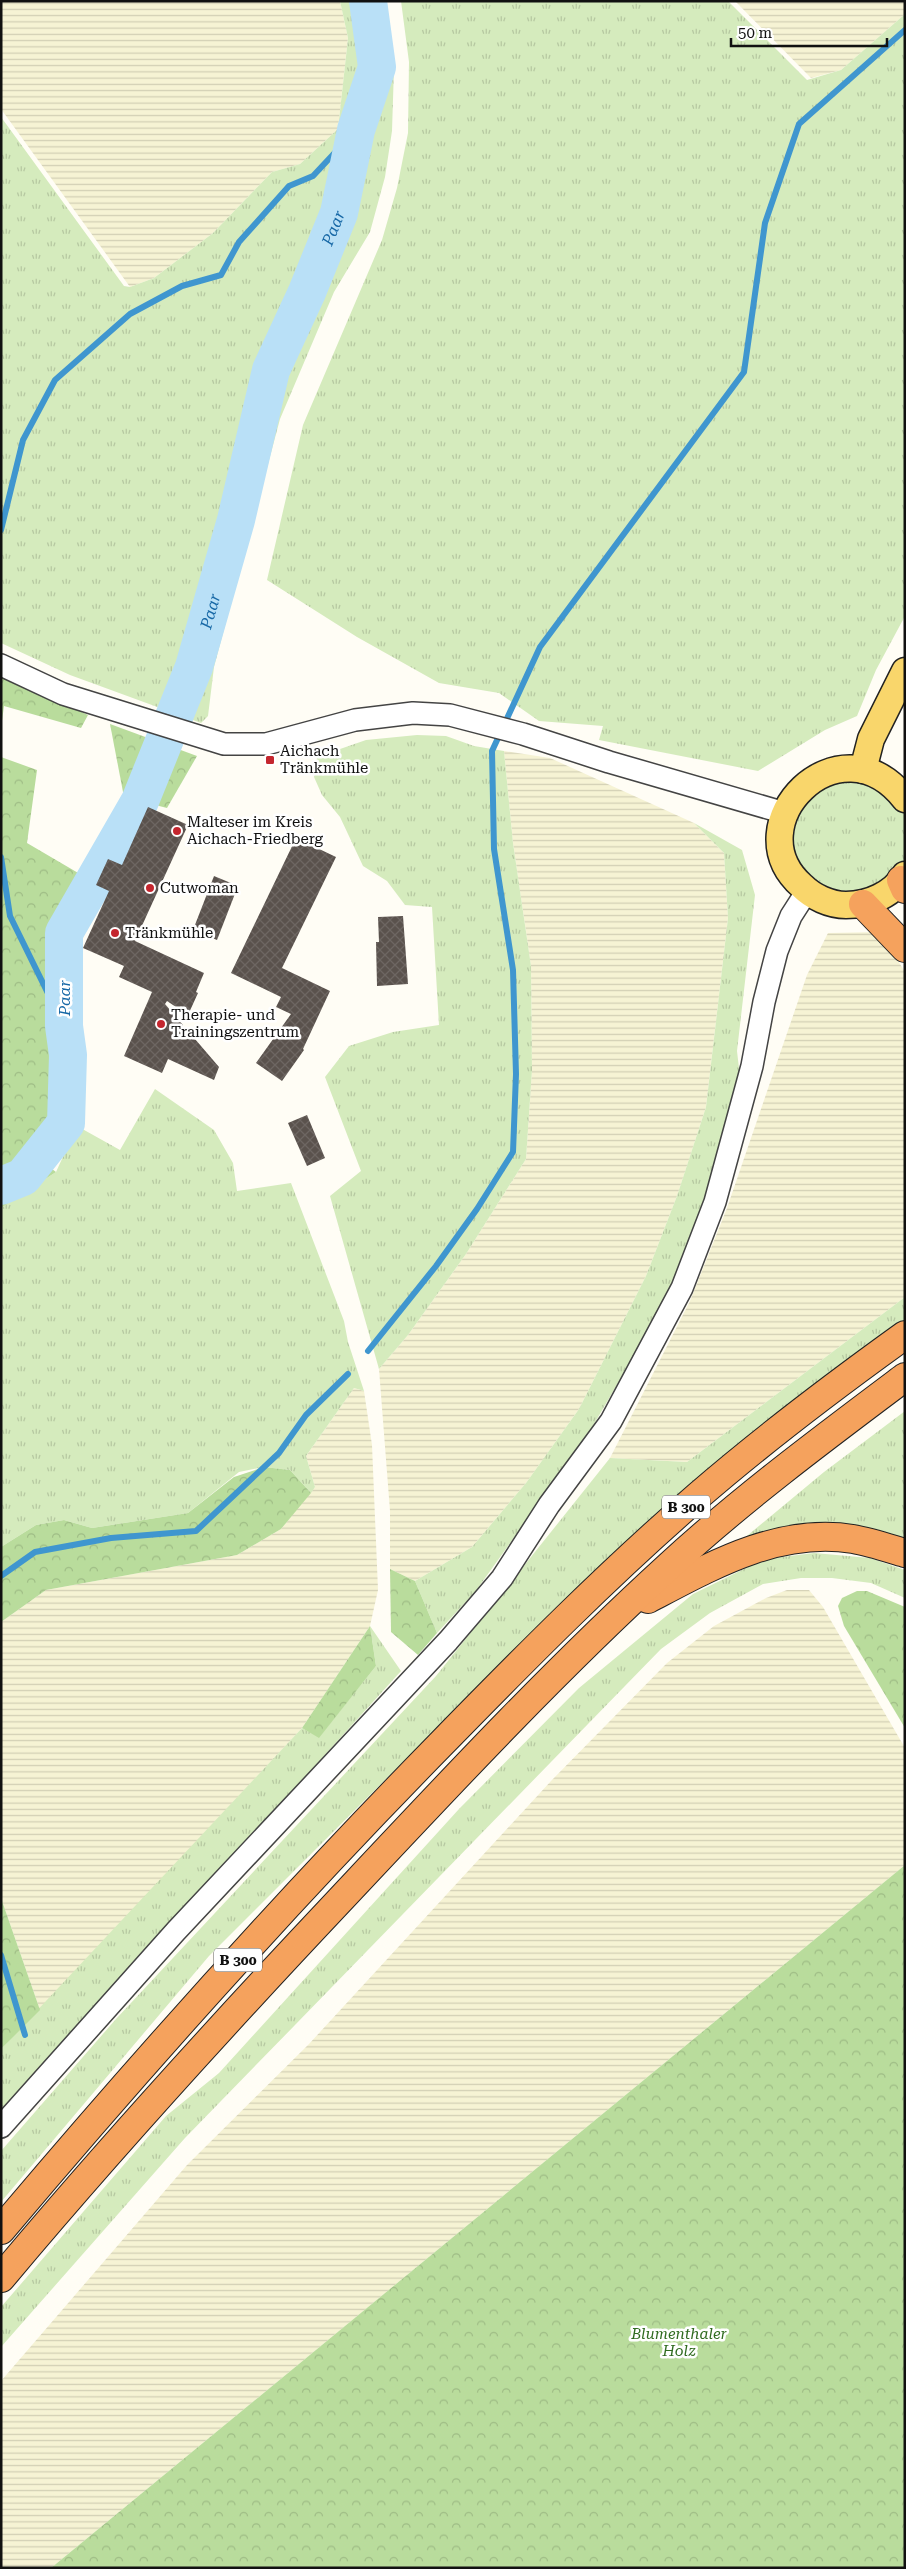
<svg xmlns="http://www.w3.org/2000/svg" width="906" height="2569" font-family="'Roboto Serif',serif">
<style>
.farmland{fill:url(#farmland-rules)}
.grass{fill:url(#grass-tufts)}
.forest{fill:url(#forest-crowns)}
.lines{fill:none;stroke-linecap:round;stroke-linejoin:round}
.stream{stroke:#3f96cf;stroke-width:6}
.river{stroke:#b9e0f7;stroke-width:38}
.building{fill:url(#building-cross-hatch)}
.minor-casing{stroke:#444;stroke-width:24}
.major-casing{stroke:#222;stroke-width:29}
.highway-casing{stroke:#222;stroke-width:30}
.minor{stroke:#fff;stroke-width:21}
.major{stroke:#f9d66b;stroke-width:26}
.highway{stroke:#f5a25d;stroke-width:28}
.poi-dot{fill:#c4262e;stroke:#fff;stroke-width:2}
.labels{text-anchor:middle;stroke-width:5;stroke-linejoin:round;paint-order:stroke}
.shield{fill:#fff;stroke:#585858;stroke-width:1}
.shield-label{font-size:14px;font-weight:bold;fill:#111}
.poi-label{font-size:15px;fill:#111;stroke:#fff;text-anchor:start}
.park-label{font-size:15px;font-style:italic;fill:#2f6b1f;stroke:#fff}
.water-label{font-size:16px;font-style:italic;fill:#1768a6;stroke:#fff}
</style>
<defs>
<pattern id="farmland-rules" width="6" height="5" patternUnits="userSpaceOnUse" patternTransform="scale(1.25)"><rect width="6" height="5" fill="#f6f3d4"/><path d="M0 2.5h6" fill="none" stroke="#d2cfb5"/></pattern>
<pattern id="grass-tufts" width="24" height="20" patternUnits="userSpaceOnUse" patternTransform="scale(1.25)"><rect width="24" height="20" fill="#d5ebbd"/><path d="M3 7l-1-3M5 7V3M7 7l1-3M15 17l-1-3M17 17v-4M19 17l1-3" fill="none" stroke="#b6c8a1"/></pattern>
<pattern id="forest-crowns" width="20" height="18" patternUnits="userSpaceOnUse" patternTransform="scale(1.25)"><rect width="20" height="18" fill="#b9dc9c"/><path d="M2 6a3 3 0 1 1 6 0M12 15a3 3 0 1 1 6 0" fill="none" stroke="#9ebc85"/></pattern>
<pattern id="building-cross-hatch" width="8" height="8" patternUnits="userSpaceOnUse" patternTransform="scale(1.25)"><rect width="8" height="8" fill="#5a524d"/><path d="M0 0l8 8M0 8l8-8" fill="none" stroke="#6d6662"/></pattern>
</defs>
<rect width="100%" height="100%" fill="#fffdf5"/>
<!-- farmland -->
<g class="farmland">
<path d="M1 1H340L348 38 338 129 300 164 272 172 213 233 154 278 130 287 1 109Z"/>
<path d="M735 1H905V14L841 70 811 78Z"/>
<path d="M504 751 550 758 694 823 724 853 728 918 706 1107 677 1196 646 1276 579 1409 526 1483 472 1547 415 1581 390 1569V1511L379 1369 408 1335 466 1254 526 1159 532 1070 531 966 513 843Z"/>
<path d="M880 932 905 972V1297L687 1462 610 1458 690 1301 727 1208 807 975 828 933Z"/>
<path d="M354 1388 364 1391 372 1445 378 1590 370 1626 302 1728 40 2010 1 1898V1622L46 1590 237 1555 281 1529 315 1487 306 1456Z"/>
<path d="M787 1590H809L823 1607 905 1748V1865L51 2568H1V2381L187 2165 309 2044 551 1781 667 1663 714 1626 766 1598Z"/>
</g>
<!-- grass -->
<g class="grass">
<path d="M340 1H384L394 68 392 131 385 177 370 232 334 292 280 419 214 667 208 716 201 723 70 675 1 643V117L124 286 130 287 154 278 213 233 272 172 300 164 338 129 348 38Z"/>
<path d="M401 1H728L807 80 841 70 905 14V616L876 670 857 716 825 730 758 771 599 740 603 726 539 721 499 693 439 683 357 637 267 580 303 425 382 240 397 188 408 133 409 62Z"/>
<path d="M417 735 446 736 474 746 504 751 513 843 531 966 532 1070 526 1159 466 1254 408 1335 379 1369 330 1196 361 1171 325 1077 349 1046 393 1032 439 1025 432 907 405 905 387 881 363 866 340 817 322 795 314 777 317 757 366 740Z"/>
<path d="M829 772 905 799V875L885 895 807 891 781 829Z"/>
<path d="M694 823 742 850 755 895 737 1051 740 1077 706 1205 666 1301 587 1436 475 1592 437 1633 415 1581 472 1547 526 1483 579 1409 646 1276 677 1196 706 1107 728 918 724 853Z"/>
<path d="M155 1089 214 1130 233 1163 237 1191 291 1183 344 1321 348 1342 364 1391 354 1388 306 1456 315 1487 311 1493 290 1470 264 1467 239 1472 188 1513 92 1528 64 1520 36 1525 1 1547V1208L56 1172 77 1126 120 1150Z"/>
<path d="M905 1297V1319L855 1357 598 1569 489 1676 209 1956 1 2202V2151L116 2019 436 1676 610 1458 687 1462Z"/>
<path d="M905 1411V1538L859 1526 803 1525 742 1540 824 1472Z"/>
<path d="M814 1553 870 1558 905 1570V1598L871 1583 832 1578H801L763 1584 710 1613 661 1649 185 2138 1 2347V2307L166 2116 219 2073 459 1809 579 1688 693 1594 750 1566 774 1558Z"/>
<path d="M370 1626 401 1671 1 2112V2049L302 1728 319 1737 376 1666Z"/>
</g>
<!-- forest -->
<g class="forest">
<path d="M1 675 88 715 81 728 4 706 1 728Z"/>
<path d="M110 724 197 756 167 808 124 797Z"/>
<path d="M1 757 37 770 27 843 85 877 55 921 45 977 53 1078 52 1114 40 1160 56 1172 1 1208Z"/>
<path d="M264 1467 290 1470 311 1493 281 1529 237 1555 46 1590 1 1622V1547L36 1525 64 1520 92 1528 188 1513 234 1477Z"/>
<path d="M390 1569 415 1581 437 1633 418 1655 391 1632Z"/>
<path d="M857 1591H867L905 1607V1728L844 1626 838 1606 842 1598Z"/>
<path d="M370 1626 376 1666 319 1738 302 1728Z"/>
<path d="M905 1865V2568H51Z"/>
<path d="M1 1898 40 2010 1 2049Z"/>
</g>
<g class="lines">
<!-- stream -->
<g class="stream">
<path d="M1 530 23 440 55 380 130 314 182 286 221 275 239 242 289 186 313 176 356 130"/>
<path d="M1 857 10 916 64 1026"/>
<path d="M368 1351 436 1266 477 1209 513 1152 516 1074 513 970 494 849 492 751 540 647 744 372 765 223 799 124 905 30"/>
<path d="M1 1576 35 1552 111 1538 196 1531 279 1453 306 1415 348 1374"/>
<path d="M1 1955 25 2035"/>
</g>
<!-- river -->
<path class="river" id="s1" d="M1 1186 23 1177 66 1123 68 1055 64 1026V933L140 801 194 667 236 520 271 370 307 292 339 213 356 130 377 67 368 1"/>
</g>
<!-- building -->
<g class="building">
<path d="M148 807 188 825 135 941 204 973 196 992 198 993 188 1015 167 1001 165 1004 183 1025 180 1032 195 1039 219 1067 214 1080 168 1059 162 1073 124 1056 152 992 119 977 124 966 83 948 109 891 96 885 108 859 122 865Z"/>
<path d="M296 838 336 857 282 968 330 991 303 1049 304 1050 282 1081 256 1063 291 1014 276 1007 281 997 231 973Z"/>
<path d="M214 876 238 886 217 940 193 930Z"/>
<path d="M403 916 408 984 377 986 376 942H379L378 917Z"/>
<path d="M307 1115 325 1158 307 1166 288 1123Z"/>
</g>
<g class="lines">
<defs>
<g id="minor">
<path d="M1 665 63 694 224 744H266L355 720 413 713 450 715 523 734 609 762 785 813"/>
<path d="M1 2127 176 1931 448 1641 502 1578 549 1505 611 1421 682 1288 715 1202 752 1066 764 1002 777 951 791 916 807 891"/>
</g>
<g id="major">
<path d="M863 770 871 739 905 671"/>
<path d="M905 799C839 715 733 825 802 886 813 897 830 905 846 905 869 905 893 894 905 875"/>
</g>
<g id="highway">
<path d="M901 880 905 889"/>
<path d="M863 904 905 948"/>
<path d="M648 1599C711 1566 778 1527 853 1539 870 1542 888 1548 905 1553"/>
<path d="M1 2230C142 2063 287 1901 440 1745 523 1660 608 1574 698 1496 764 1439 834 1386 905 1335"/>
<path d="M1 2278C110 2148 224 2023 340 1900 447 1786 554 1671 669 1566 743 1498 825 1437 905 1377"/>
</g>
</defs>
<!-- minor casing -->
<use href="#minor" class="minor-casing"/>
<!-- major casing -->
<use href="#major" class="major-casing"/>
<!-- highway casing -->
<use href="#highway" class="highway-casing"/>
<!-- minor -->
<use href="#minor" class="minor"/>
<!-- major -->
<use href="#major" class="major"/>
<!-- highway -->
<use href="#highway" class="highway"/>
</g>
<!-- markers -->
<g class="poi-dot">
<rect x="265" y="755" width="10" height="10" rx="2.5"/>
<circle cx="177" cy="831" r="5"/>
<circle cx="150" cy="888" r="5"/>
<circle cx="115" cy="933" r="5"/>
<circle cx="161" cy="1024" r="5"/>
</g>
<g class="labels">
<!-- shield labels -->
<g class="shield">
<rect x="662" y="1495.5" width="48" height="23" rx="4"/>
<rect x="214" y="1948.5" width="48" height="23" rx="4"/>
</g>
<g class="shield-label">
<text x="686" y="1512">B 300</text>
<text x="238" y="1965">B 300</text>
</g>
<!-- poi labels -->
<g class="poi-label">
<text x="280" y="756">Aichach<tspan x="280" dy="17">Tränkmühle</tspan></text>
<text x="187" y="827">Malteser im Kreis<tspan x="187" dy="17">Aichach-Friedberg</tspan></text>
<text x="160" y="893">Cutwoman</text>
<text x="125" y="938">Tränkmühle</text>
<text x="171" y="1020">Therapie- und<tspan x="171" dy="17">Trainingszentrum</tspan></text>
</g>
<!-- park labels -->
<g class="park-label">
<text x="679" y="2339">Blumenthaler<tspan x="679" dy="17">Holz</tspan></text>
</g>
<!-- water labels -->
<g class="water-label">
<text dy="6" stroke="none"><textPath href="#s1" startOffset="1042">Paar</textPath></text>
<text dy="6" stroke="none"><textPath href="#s1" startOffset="638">Paar</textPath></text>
<text transform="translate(64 998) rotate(-90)" y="6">Paar</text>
</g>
</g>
<!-- border -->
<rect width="906" height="2569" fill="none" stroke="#111111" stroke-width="5"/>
<!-- scale -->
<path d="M731 38v8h156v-8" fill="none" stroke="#111111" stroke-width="2.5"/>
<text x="738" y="38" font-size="15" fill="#111111" stroke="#ffffff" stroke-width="4" paint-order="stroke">50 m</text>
</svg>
